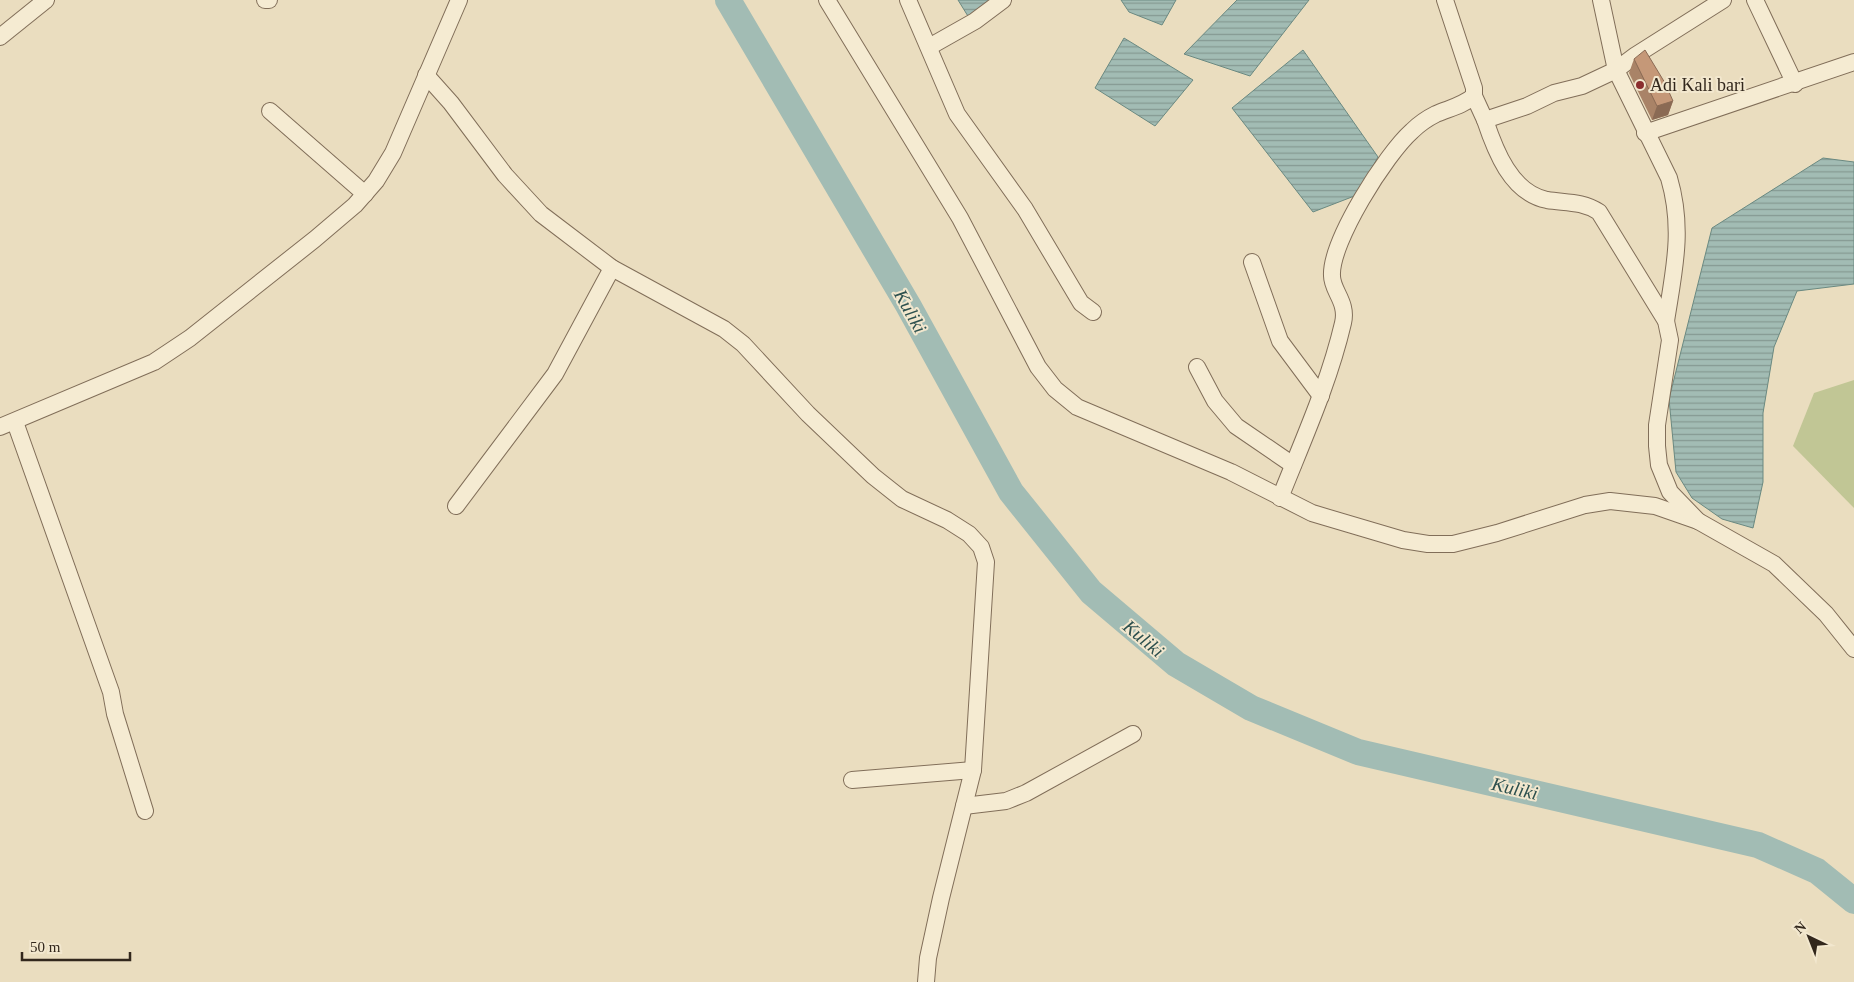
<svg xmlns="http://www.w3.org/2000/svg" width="1854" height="982" font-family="Georgia,serif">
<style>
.green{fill:#c1c695}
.water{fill:url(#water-rules);stroke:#6a8981}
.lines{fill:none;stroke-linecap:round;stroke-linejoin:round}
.river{stroke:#a2bcb4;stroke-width:26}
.minor-casing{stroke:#816e59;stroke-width:18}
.minor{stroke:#f5ebd2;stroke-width:16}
.wall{fill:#a98367}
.shaded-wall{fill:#8a6a54}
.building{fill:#c59878;stroke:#8a6a54}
.poi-dot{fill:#8b2e2f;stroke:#f2e7ce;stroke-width:2}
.labels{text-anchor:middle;stroke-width:4;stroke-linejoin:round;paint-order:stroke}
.poi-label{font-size:18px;fill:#32271c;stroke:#f2e7ce;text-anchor:start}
.water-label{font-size:19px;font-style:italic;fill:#2d504e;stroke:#f2e7ce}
</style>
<defs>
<pattern id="water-rules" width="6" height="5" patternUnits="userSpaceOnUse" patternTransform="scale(1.25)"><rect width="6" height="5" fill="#a2bcb4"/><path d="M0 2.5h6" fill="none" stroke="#859992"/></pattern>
</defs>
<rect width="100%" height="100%" fill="#eaddbf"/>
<!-- green -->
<path class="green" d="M1854 380V508L1793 446 1814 393Z"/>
<!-- water -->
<g class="water">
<path d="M958 0H999L971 21Z"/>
<path d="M1121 0H1176L1162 25 1129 12Z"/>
<path d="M1237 0H1309L1250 76 1184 54Z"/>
<path d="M1124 38 1193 80 1155 126 1095 88Z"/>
<path d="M1303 50 1378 157 1357 195 1313 212 1232 108Z"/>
<path d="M1823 158 1854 162V284L1797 291 1774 347 1763 413V482L1753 528 1722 519 1692 498 1676 472 1669 399 1712 228Z"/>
</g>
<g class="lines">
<!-- river -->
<path class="river" d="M728 0 908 305 1011 492 1091 592 1176 664 1251 708 1358 752 1758 845 1817 871 1854 901"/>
<defs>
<g id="minor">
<path d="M265 0H269"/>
<path d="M827 0 960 218 1038 367 1055 389 1077 407 1231 472 1312 513 1403 540 1428 544H1453L1497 533 1585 505 1610 501 1655 506 1698 521"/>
<path d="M908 0 957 114 1025 209 1081 303 1093 312"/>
<path d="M1601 0 1616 70 1669 178C1684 229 1674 270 1666 321"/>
<path d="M1755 0 1795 84"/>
<path d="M0 37 46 0"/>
<path d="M929 47 975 21 1003 0"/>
<path d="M426 75 451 103 505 175 541 214 612 268 724 329 743 344 808 414 873 476 902 499 947 520 969 534 981 547 986 562 973 770 941 898 928 958 926 982"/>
<path d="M1474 96 1485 120 1527 106 1554 93 1582 86 1616 70 1636 55 1723 0"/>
<path d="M270 111 365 194"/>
<path d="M1485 120C1495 150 1511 193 1547 200 1566 203 1582 201 1599 212L1666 321 1670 340 1657 425V446L1659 465 1670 492 1698 521 1774 564 1826 614 1854 649"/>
<path d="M1645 133 1854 62"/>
<path d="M1252 262 1280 341 1321 396"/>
<path d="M1197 367 1215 401 1236 426 1293 465"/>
<path d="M15 422 111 692 115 714 145 811"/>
<path d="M0 427 154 362 190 338 315 239 355 205 376 181 393 153 459 0"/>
<path d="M1280 498C1303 440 1329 383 1343 323 1348 302 1332 291 1332 276 1330 242 1386 154 1412 131 1418 125 1428 118 1436 114 1450 108 1462 106 1474 96V88L1445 0"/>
<path d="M456 506 555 374 612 268"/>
<path d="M852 780 973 770"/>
<path d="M964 806 1006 801 1026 793 1133 734"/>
</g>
</defs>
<!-- minor casing -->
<use href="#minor" class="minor-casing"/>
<!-- minor -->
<use href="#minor" class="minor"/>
</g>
<!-- wall -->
<path class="wall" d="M1634 59 1673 101 1668 115 1652 120 1629 73Z"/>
<!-- shaded-wall -->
<path class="shaded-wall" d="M1673 101 1668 115 1652 120 1657 106Z"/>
<!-- building -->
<path class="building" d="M1645 50 1665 83 1673 101 1657 106 1634 59Z"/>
<!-- markers -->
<circle class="poi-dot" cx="1640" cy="85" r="5"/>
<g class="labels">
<!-- poi labels -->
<g class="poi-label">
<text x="1650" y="91">Adi Kali bari</text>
</g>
<!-- water labels -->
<g class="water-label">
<text transform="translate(911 311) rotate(61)" y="7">Kuliki</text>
<text transform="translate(1144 638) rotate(40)" y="7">Kuliki</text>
<text transform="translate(1515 788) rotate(13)" y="7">Kuliki</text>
</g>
</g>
<!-- north arrow -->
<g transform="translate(1809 937) rotate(317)" stroke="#f2e7ce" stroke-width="4" paint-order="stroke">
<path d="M0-4L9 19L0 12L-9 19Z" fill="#32271c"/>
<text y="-8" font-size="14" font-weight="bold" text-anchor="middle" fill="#32271c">N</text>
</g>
<!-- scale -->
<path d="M22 952v8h108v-8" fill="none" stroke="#32271c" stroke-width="2.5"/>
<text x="30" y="952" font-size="15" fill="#32271c" stroke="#f2e7ce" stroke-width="4" paint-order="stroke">50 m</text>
</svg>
